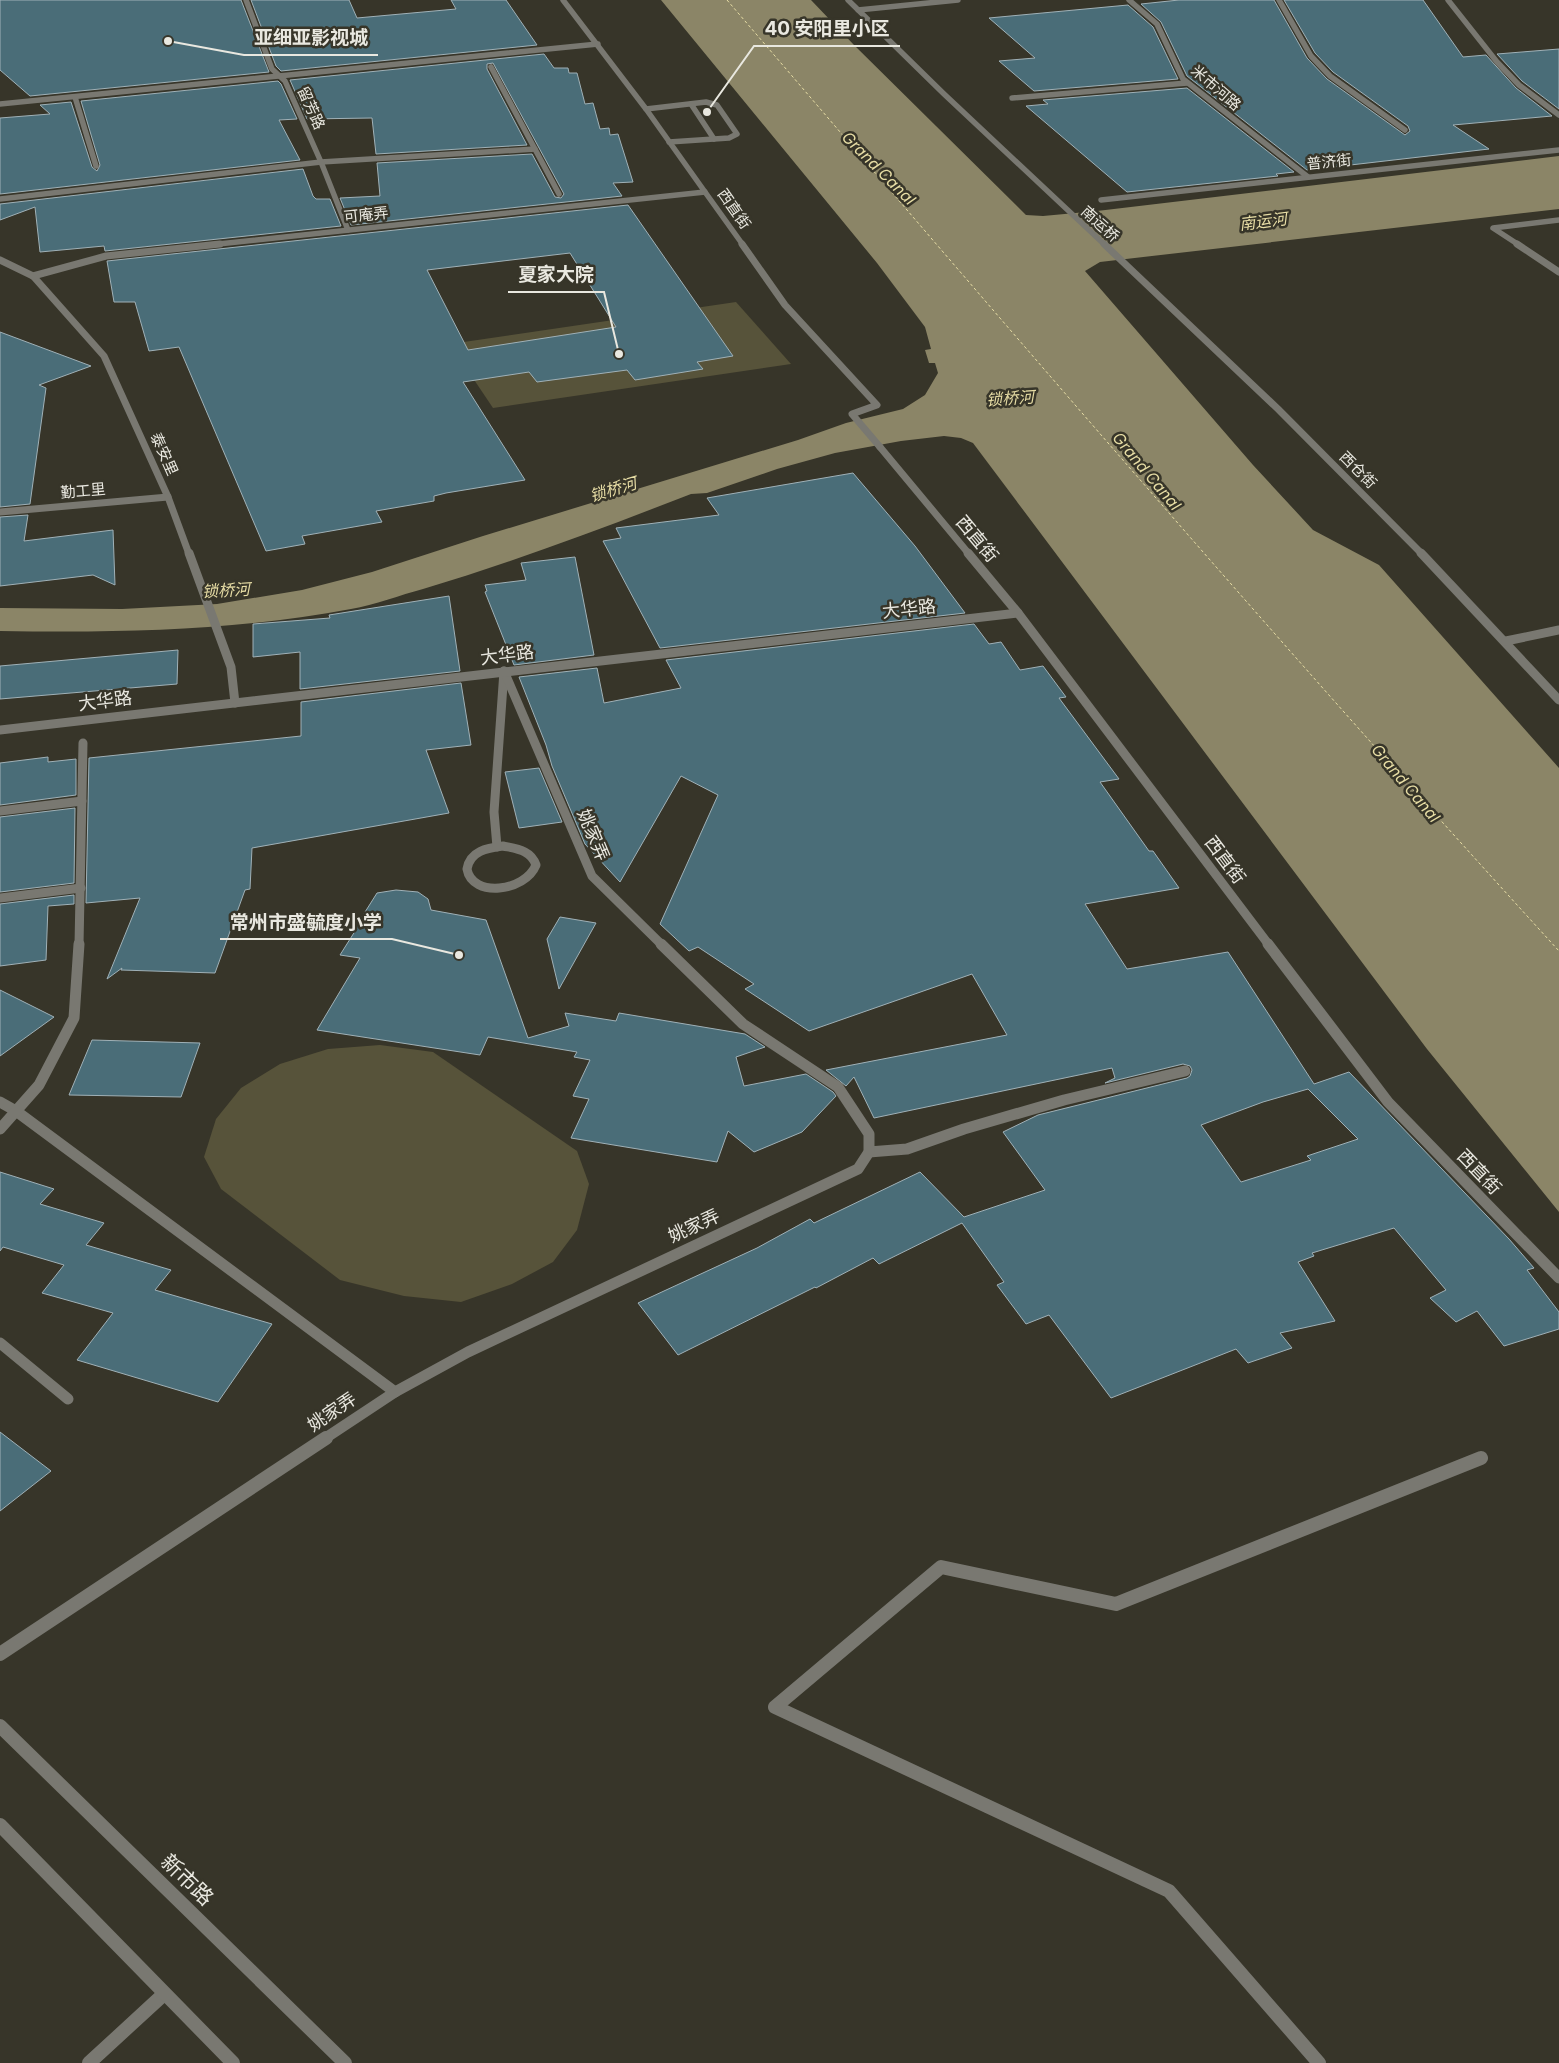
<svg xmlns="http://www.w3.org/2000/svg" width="1559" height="2063" font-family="Inter,'Noto Sans SC',sans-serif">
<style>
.green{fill:#57533a}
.water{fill:#8b8567}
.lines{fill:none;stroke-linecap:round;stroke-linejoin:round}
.ferry{stroke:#e7dda5;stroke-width:1;stroke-dasharray:3 2.5;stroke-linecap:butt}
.building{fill:#4a6d78;stroke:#a0b1b7;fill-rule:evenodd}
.service-far4{stroke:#797871;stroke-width:5.5}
.service-far3{stroke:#797871;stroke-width:7}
.service-far2{stroke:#797871;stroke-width:9}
.service-far1{stroke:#797871;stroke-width:11}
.service{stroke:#797871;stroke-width:14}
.pedestrian-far1{stroke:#797871;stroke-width:5.5}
.pedestrian{stroke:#797871;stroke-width:7}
.minor-far4{stroke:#797871;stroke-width:5.5}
.minor-far3{stroke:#797871;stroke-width:7}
.minor-far2{stroke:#797871;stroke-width:9}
.minor-far1{stroke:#797871;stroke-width:11}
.minor{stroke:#797871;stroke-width:14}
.tertiary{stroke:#797871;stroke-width:14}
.labels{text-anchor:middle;stroke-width:5;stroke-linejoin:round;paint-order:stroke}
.far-street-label{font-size:15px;fill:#e9e8e0;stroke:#373529}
.far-water-label{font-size:16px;font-style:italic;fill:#e7dda5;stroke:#373529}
.street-label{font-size:18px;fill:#e9e8e0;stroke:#373529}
.near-street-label{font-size:21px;fill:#e9e8e0;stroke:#373529}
.leader{fill:none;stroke:#e9e8e0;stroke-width:2}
.callout-dot{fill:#e9e8e0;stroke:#373529;stroke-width:2}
.callout-label{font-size:19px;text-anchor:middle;font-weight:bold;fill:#e9e8e0;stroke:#373529;stroke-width:5;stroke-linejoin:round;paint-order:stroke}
</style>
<rect width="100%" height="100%" fill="#373529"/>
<!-- green -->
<g class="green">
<path d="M736 302 791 364 493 408 450 344Z"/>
<path d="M380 1045 433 1052 577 1151 589 1184 577 1230 553 1262 512 1284 461 1302 404 1296 340 1280 221 1189 204 1157 216 1119 241 1088 280 1064 328 1049Z"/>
</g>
<!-- water -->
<path class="water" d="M661 0H811L854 45 1026 215 1043 216 1097 211 1559 156V209L1100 262 1085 271 1253 465 1313 530 1379 565 1559 768V1212L1427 1049 973 443 961 438 944 436 901 441 835 453 777 469 707 493 691 494C603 528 514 562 423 589 400 595 375 605 351 609 235 631 117 633 0 631V608L122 609 217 604 302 590 372 572 483 536 798 440 846 423 903 409 925 395 938 373 935 363H929L925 350 931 349 925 327 877 263Z"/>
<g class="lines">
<!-- ferry -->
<path class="ferry" d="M727 0C1001 320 1275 640 1559 951"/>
</g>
<!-- building -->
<g class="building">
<path d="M0 0H241L269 72 30 96 0 70Z"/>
<path d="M251 0H349L357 18 456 9 451 0H506L537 45 281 71 276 66Z"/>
<path d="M1179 0H1274L1307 58 1327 79 1405 135 1410 131 1408 126 1333 72 1315 53 1284 0H1423L1463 57 1486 55 1516 88 1552 116 1453 125 1489 149 1307 170 1187 76 1161 22 1141 4Z"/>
<path d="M1128 5 1153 27 1178 79 1034 91 999 61 1035 58 989 18Z"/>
<path d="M1559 49V109L1522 81 1497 54Z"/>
<path d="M544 54 554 68H568L569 73H577L585 104 593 103 600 129 609 128 610 135 618 134 633 182 613 183 622 196 351 225 340 198 380 196 377 163 532 154 555 197 561 198 564 194 493 63 487 64V69L527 145 376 154 372 118 307 119 290 80Z"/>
<path d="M278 81 281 84 297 119 279 120 300 160 0 194V118L50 114 40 105 71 102 92 167 97 171 100 165 81 101Z"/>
<path d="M1187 88 1294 172 1276 174 1278 176 1127 192 1026 106 1048 104 1043 100Z"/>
<path d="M303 169 313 196 316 199H330L341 226 105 251 104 246 40 252 35 207 0 220V204Z"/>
<path d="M628 205 733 356 697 362 703 369 635 380 627 370 537 382 529 372 463 382 525 480 446 493 434 496V501L376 511 382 522 302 536 305 544 266 551 179 347 149 351 135 302H114L107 261ZM570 253 616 327 468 350 427 270Z"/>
<path d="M0 332 91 366 39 385 46 388 30 504 0 507Z"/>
<path d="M853 473 915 546 965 613 660 648 603 541 621 538 616 528 719 515 707 498Z"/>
<path d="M28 515 24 541 113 530 115 585 93 575 0 586V517Z"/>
<path d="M575 557 594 655 514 665 485 592 487 591 485 585 526 580 521 563Z"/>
<path d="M449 596 460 671 300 689V652L253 657V624L330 618 329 615Z"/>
<path d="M974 624 989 644 1001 642 1020 670 1043 666 1066 697 1059 698 1119 779 1100 782 1149 851H1153L1179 888 1085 904 1127 969 1228 952 1314 1084 1349 1072 1509 1239 1534 1268 1527 1270 1559 1312V1329L1504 1346 1477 1311 1456 1322 1430 1298 1446 1290 1394 1228 1312 1253 1314 1256 1298 1262 1335 1321 1280 1333 1292 1348 1248 1363 1236 1349 1111 1398 1049 1315 1026 1324 997 1285 1004 1282 962 1223 879 1264 873 1258 816 1288 815 1287 678 1355 638 1303 757 1248 810 1219 814 1223 920 1172 964 1217 1045 1190 1003 1132 1038 1115 1187 1078 1190 1076 1192 1070 1190 1066 1183 1064 1105 1083 1115 1078 1112 1068 874 1118 854 1077 846 1086 826 1070 1007 1035 972 974 809 1031 745 989 754 984 698 947 689 951 660 924 718 795 681 776 620 882 585 844 552 766 546 745 519 677 597 668 604 703 681 688 666 660ZM1308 1089 1358 1139 1307 1156 1311 1160 1241 1182 1201 1125 1263 1102Z"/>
<path d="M178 650 177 684 0 699V666Z"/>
<path d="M461 683 471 745 426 750 449 813 252 848 250 889 245 890 215 973 121 970 122 968 107 979 140 898 86 903 89 758 301 736V702Z"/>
<path d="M48 757V762L76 759V795L0 805V763Z"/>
<path d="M539 768 562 822 519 828 505 772Z"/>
<path d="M75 808 74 883 0 892V817Z"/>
<path d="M396 890 418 892 428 899 431 910 486 920 528 1038 569 1026 565 1013 616 1021 619 1013 745 1034 765 1047 736 1057 744 1086 806 1074 833 1092 836 1096 802 1132 754 1152 728 1131 717 1162 571 1138 589 1099 573 1096 590 1060 574 1057 577 1052 488 1037 480 1055 317 1030 360 958 340 955 357 928H355L377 893Z"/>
<path d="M74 895V904L48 906 46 960 0 966V904Z"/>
<path d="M560 917 596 923 559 989 547 939Z"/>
<path d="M0 990 54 1017 0 1056Z"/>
<path d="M92 1040 200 1043 181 1097 69 1095Z"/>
<path d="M0 1172 54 1189 40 1204 104 1223 86 1245 171 1270 155 1290 272 1324 218 1402 77 1360 113 1313 42 1293 64 1265 3 1247 0 1251Z"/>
<path d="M0 1432 51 1471 0 1511Z"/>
</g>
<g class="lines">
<!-- service-far4 -->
<g class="service-far4">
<path d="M1129 0 1157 24 1183 79 1308 177"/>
<path d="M1279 0 1311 56 1330 76 1405 130"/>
<path d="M491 67 559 194"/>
<path d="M75 97 96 166"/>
<path d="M1012 98 1187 83"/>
<path d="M691 104 714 139"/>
<path d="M646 109 706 102 717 105 737 134 729 138 669 142"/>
<path d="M0 199 321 162 535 149"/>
<path d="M1519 245 1493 228 1559 220"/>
</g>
<!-- service-far3 -->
<path class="service-far3" d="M1517 244 1559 272"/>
<!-- service-far2 -->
<g class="service-far2">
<path d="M0 811 82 801"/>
<path d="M503 846C517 849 531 850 536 865 525 892 472 898 467 869 470 851 487 848 503 846Z"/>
<path d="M497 847 494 812 504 671"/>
<path d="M0 898 81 888"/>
<path d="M79 945 83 743"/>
</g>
<!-- service-far1 -->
<g class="service-far1">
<path d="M0 1102 16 1111 395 1392"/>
<path d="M0 1129 39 1085 74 1018 79 944"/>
<path d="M869 1152 907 1149 964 1129 1064 1100 1185 1071"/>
<path d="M0 1343 68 1399"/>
</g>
<!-- service -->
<g class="service">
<path d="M89 2063 164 1994"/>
<path d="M1319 2063 1169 1891 775 1707 941 1567 1116 1604 1481 1458"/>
</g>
<!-- pedestrian-far1 -->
<path class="pedestrian-far1" d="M705 192 743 245"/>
<!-- pedestrian -->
<path class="pedestrian" d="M742 244 785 305 877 405 852 414 880 447"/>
<!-- minor-far4 -->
<g class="minor-far4">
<path d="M246 0 272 69 285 81 321 162 348 230"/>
<path d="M848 0 944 94 1105 245"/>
<path d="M1448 0 1497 62 1519 85 1559 115"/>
<path d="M858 10 958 0"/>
<path d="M0 104 598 44"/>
<path d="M1101 200 1559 150"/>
<path d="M209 245 705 192 646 109 563 0"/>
</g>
<!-- minor-far3 -->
<g class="minor-far3">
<path d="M1104 244 1278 409 1422 554"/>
<path d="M0 260 33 276 104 356 168 497 189 554"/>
<path d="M33 276 106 256 220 244"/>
<path d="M880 447 969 554"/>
<path d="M0 512 168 497"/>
</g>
<!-- minor-far2 -->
<g class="minor-far2">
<path d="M189 553 231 667 235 703"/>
<path d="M968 553 1018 613 1269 945"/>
<path d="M1421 553 1559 700"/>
<path d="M1506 641 1559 630"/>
<path d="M504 671 592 876 662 945"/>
<path d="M0 730 1018 613"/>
</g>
<!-- minor-far1 -->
<g class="minor-far1">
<path d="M1268 944 1388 1102 1559 1278"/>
<path d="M324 1439 395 1392 468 1352 858 1169 869 1152V1134L838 1087 743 1024 661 944"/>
</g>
<!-- minor -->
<path class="minor" d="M0 1654 326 1438"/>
<!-- tertiary -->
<g class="tertiary">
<path d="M0 1726 345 2063"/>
<path d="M0 1825 233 2063"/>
</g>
</g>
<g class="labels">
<!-- far-street labels -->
<g class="far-street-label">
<text transform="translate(1216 88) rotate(41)" y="5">米市河路</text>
<text transform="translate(311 108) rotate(66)" y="5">留芳路</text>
<text transform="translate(1329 162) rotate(-6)" y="5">普济街</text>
<text transform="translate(734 209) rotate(55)" y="5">西直街</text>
<text transform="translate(366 215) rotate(-6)" y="5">可庵弄</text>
<text transform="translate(1100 224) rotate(42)" y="5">南运桥</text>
<text transform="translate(164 454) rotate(66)" y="5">泰安里</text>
<text transform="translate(1358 470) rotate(45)" y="5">西仓街</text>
<text transform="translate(83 491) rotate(-5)" y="5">勤工里</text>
</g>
<!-- far-water labels -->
<g class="far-water-label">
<text transform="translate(879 168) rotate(45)" y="6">Grand Canal</text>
<text transform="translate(1263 221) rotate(-7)" y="6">南运河</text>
<text transform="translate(1010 398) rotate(-4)" y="6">锁桥河</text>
<text transform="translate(1147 471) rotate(50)" y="6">Grand Canal</text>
<text transform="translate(613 489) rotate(-17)" y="6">锁桥河</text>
<text transform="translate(226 590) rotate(-3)" y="6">锁桥河</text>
<text transform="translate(1406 783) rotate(50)" y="6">Grand Canal</text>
</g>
<!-- street labels -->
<g class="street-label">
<text transform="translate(977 539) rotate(50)" y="6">西直街</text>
<text transform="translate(909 609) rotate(-6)" y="6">大华路</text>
<text transform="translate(507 655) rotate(-7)" y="6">大华路</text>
<text transform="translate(105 701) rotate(-7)" y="6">大华路</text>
<text transform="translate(593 835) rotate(67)" y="6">姚家弄</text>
<text transform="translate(1225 860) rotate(53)" y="6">西直街</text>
<text transform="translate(1479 1172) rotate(46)" y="6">西直街</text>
<text transform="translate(694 1226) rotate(-25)" y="6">姚家弄</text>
<text transform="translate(332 1412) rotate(-34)" y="6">姚家弄</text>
</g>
<!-- near-street labels -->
<g class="near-street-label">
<text transform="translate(187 1880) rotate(44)" y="7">新市路</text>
</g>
</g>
<!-- callouts -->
<path class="leader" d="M707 112L754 46H900M168 41L244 55H378M619 354L604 292H508M459 955L392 939H220"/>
<g class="callout-dot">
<circle cx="707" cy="112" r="5"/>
<circle cx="168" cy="41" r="5"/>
<circle cx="619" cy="354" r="5"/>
<circle cx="459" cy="955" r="5"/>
</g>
<g class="callout-label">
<text x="827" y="35">40 安阳里小区</text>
<text x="311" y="44">亚细亚影视城</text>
<text x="556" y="281">夏家大院</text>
<text x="306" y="929">常州市盛毓度小学</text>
</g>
</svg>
